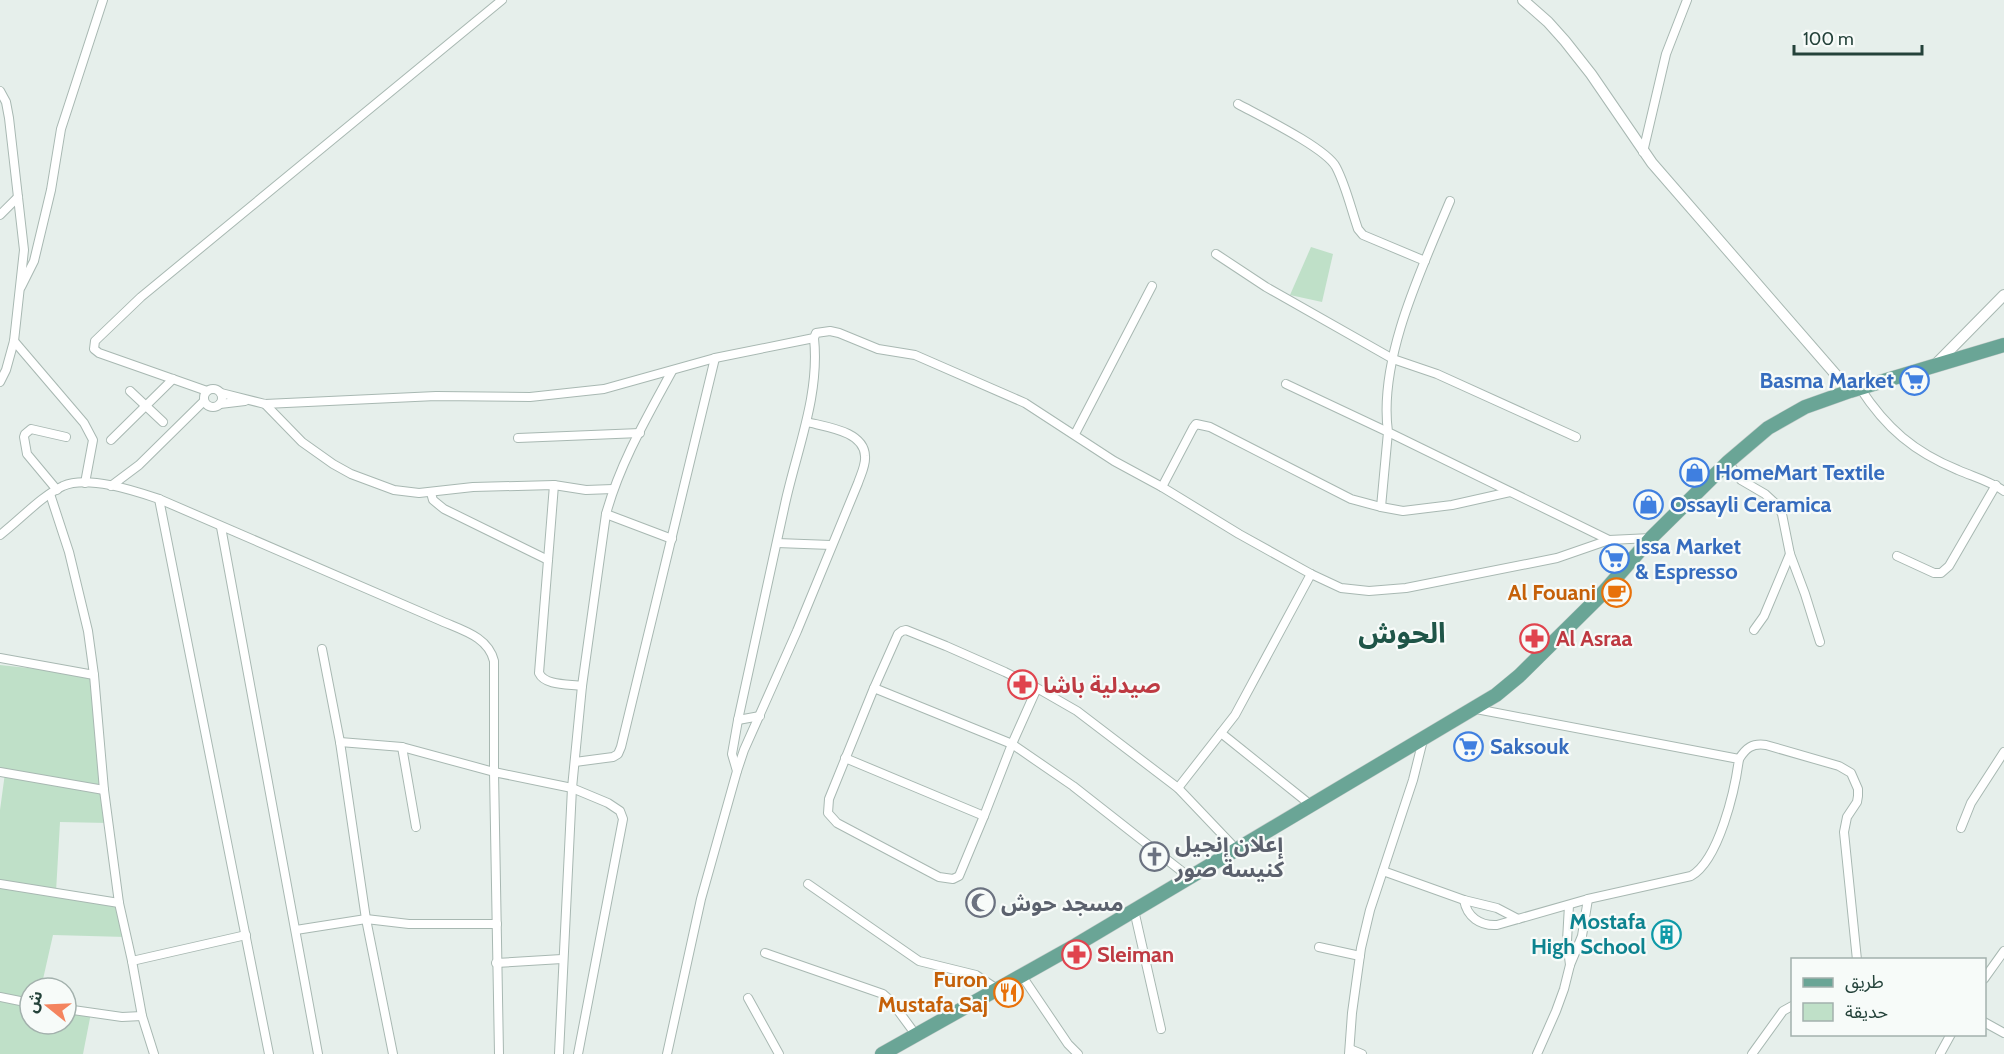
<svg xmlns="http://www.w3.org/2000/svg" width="2004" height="1054" font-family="Cabin,'Noto Sans Arabic',sans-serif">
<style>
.green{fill:#bfe0c8}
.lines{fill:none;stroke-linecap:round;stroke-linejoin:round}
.minor-casing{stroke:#a8b8b2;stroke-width:10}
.tertiary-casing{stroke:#a8b8b2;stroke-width:12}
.primary-casing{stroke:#c2cac8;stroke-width:15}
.minor{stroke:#fff;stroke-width:8}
.tertiary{stroke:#fff;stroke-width:10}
.primary{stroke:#6aa596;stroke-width:14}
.labels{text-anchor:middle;stroke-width:4.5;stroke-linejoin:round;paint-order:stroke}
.shop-label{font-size:22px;font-weight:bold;fill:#366cbe;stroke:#f7fbf9;text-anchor:start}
.food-label{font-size:22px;font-weight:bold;fill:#c56008;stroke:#f7fbf9;text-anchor:end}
.health-label{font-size:22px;font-weight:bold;fill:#be3a42;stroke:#f7fbf9;text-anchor:start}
.worship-label{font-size:22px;font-weight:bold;fill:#5b616d;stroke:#f7fbf9;text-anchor:start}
.culture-label{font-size:22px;font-weight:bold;fill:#0d838f;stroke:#f7fbf9;text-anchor:end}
.district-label{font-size:28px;font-weight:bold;fill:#1f5548;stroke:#f7fbf9}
</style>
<rect width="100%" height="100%" fill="#e6efeb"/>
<!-- green -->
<g class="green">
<path d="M1311 247 1333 254 1322 302 1290 295Z"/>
<path d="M0 665 94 675 108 823 60 822 56 892 119 903 126 937 53 935 41 988H30V1024H66V1009L91 1013 83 1054H0V810L5 773 0 772Z"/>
</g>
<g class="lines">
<defs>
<g id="minor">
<path d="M0 91 6 102 9 118 24 250 14 341 6 370 0 382"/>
<path d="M1238 104C1260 116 1326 148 1336 167 1346 186 1351 209 1358 229L1363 235 1425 261"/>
<path d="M1643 152 1666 54 1687 0"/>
<path d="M1450 201C1422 268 1378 359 1388 432L1609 540"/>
<path d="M0 215 18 197"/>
<path d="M1216 254 1266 287 1393 359 1437 374 1576 437"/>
<path d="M21 287 34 261 51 190 61 129 103 0"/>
<path d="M14 341 84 423 93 440 85 483"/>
<path d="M1286 384 1388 432 1381 507"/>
<path d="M1860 388C1886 428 1914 452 1958 470 1974 477 1990 481 2004 491"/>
<circle cx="213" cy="398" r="9"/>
<path d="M130 391 163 422"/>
<path d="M207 391 99 353 94 349 95 341 141 297 502 0"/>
<path d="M221 393 265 404 436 396 530 397 604 389 715 358 814 338 816 333 830 331 839 333 878 349 915 355 1025 403 1114 461 1162 487 1239 534 1311 574 1341 588 1369 591 1406 588 1557 558 1609 540 1651 538"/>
<path d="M220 404 245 401"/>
<path d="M265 404 302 442 333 464 351 474 394 490 419 493 473 487 554 485 586 490 613 489"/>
<path d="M1075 434 1152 286"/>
<path d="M518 438 640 433"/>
<path d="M111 440 173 379"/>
<path d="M1728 462 1741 480 1765 494 1778 506 1782 514 1790 554 1805 594 1820 642"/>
<path d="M554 485 539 673C545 686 569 684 582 686"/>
<path d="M111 486 139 465 204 401"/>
<path d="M1162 487 1193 428 1196 424 1210 427 1351 499 1381 507 1403 511 1452 505 1510 492"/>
<path d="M57 490 27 454 24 437 25 434 31 429 66 437"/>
<path d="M431 493 433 500 444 509 548 560"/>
<path d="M50 494 69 552 88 631 94 675 104 790 119 903 132 961 142 1016 154 1054"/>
<path d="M159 499 269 1054"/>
<path d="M606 514 672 539"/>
<path d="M221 527 318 1054"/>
<path d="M0 535C21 519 40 497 63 486 88 475 135 491 159 499L439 620C461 630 488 636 494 661V772L499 1054"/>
<path d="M777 543 831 545"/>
<path d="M1897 556 1934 573H1941L1949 566 1996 485"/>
<path d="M1754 630 1764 616 1790 554"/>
<path d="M322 649 340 742 366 919 393 1054"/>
<path d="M0 658 94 675"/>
<path d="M874 688 1012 744 1073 786 1189 877"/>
<path d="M1037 688 1012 744 984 816 959 876 953 879 939 877 837 823 828 813 829 799 874 688 898 634 902 631 906 630 946 646 1005 672 1037 688 1077 711 1178 788 1237 850"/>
<path d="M738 720 760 716"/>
<path d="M1221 733 1312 806"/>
<path d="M340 742 402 747 494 772 572 788 608 803 620 811 623 819 578 1054"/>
<path d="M402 747 416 827"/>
<path d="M845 758 984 816"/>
<path d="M1739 759C1746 748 1752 743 1766 745L1839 766 1851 773 1858 789V796L1857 802 1847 817 1844 832 1857 960"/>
<path d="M575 762 613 757 618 754 621 747 715 358"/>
<path d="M737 771 744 750 797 631 858 483C861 474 866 465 865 456 864 431 826 427 807 422"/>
<path d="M0 772 104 790"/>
<path d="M1178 788 1235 715 1311 574"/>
<path d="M1961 828 1971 803 2004 752"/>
<path d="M1383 871 1464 900 1497 908 1518 919"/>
<path d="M0 884 119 903"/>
<path d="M808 884 919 961 976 975 997 989"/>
<path d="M1464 900C1467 917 1480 926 1497 925L1588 899 1691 876C1719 860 1735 790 1739 759L1476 709"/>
<path d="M1569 905 1567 941 1570 965"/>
<path d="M1134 910 1161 1029"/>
<path d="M296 930 366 919 409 924H497"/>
<path d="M1319 947 1360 956"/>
<path d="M765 953 883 994 891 1001 916 1035"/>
<path d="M132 961 246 935"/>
<path d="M496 963 562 959"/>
<path d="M1022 976 1068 1044 1078 1054"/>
<path d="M1984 979 2004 951"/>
<path d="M0 997 30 1003"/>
<path d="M748 998 779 1054"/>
<path d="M66 1009 122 1017 142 1016"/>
<path d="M1984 1022 2004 1033"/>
<path d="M1350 1049 1362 1054"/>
<path d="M559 1054 572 788 582 686 606 514C620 463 647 417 672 371"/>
<path d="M667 1054 701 899 737 771 732 754 738 720C754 648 769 576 785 504 797 449 820 395 814 338"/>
<path d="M1349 1054 1352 1013 1361 948 1370 910 1413 780 1423 740"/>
<path d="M1537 1054 1556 1011 1564 989 1570 965 1582 936 1588 899"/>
<path d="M1752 1054 1783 1011 1792 1006"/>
<path d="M1940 1054 1951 1034"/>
</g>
<g id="tertiary">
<path d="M1523 0 1548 22 1565 41 1591 74 1652 163 1850 391"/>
<path d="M1935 365 2004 295"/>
</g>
<path id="primary" d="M882 1054 1076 945 1496 695 1519 676 1601 595 1651 538 1728 462 1768 428 1805 407 1850 391 2004 345"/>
</defs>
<!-- minor casing -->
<use href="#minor" class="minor-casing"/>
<!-- tertiary casing -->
<use href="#tertiary" class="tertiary-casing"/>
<!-- primary casing -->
<use href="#primary" class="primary-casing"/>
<!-- minor -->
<use href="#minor" class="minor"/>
<!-- tertiary -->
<use href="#tertiary" class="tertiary"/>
<!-- primary -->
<use href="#primary" class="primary"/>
</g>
<!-- icons -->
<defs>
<symbol id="supermarket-ring" viewBox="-11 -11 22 22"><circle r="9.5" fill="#f7fbf9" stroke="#3f7fe0" stroke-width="1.5"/><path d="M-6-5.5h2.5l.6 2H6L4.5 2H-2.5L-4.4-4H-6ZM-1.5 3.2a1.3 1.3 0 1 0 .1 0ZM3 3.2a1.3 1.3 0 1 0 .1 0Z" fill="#3f7fe0"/></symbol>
<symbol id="shop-ring" viewBox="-11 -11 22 22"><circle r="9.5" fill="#f7fbf9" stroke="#3f7fe0" stroke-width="1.5"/><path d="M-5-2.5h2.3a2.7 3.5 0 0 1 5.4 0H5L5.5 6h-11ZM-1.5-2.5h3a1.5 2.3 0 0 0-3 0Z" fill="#3f7fe0"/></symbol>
<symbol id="cafe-ring" viewBox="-11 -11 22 22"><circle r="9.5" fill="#f7fbf9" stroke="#e8710a" stroke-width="1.5"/><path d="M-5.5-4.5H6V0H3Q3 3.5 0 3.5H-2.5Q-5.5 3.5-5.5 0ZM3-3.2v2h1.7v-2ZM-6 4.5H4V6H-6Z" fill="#e8710a"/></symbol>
<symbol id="pharmacy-ring" viewBox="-11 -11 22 22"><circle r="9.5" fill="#f7fbf9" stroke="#e0444e" stroke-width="1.5"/><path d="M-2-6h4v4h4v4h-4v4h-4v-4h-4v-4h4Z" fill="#e0444e"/></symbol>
<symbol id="church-ring" viewBox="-11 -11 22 22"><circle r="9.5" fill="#f7fbf9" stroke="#6b7280" stroke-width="1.5"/><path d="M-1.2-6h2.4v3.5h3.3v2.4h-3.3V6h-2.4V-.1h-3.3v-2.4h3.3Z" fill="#6b7280"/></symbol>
<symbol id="mosque-ring" viewBox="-11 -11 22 22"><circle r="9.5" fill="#f7fbf9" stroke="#6b7280" stroke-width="1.5"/><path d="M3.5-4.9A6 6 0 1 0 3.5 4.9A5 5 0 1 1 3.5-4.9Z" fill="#6b7280"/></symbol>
<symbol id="building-ring" viewBox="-11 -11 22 22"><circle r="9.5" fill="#f7fbf9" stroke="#0f9aa8" stroke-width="1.5"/><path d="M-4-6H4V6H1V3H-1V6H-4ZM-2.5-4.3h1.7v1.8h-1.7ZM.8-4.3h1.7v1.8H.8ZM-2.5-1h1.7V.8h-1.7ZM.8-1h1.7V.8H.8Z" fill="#0f9aa8"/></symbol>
<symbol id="restaurant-ring" viewBox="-11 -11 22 22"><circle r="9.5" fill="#f7fbf9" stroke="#e8710a" stroke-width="1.5"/><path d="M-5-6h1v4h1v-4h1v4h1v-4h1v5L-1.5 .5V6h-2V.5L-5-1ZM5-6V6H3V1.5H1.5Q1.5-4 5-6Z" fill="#e8710a"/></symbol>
</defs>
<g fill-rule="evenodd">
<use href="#supermarket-ring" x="1898" y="364" width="33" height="33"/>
<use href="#shop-ring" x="1678" y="456" width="33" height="33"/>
<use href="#shop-ring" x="1632" y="488" width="33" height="33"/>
<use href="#supermarket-ring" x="1598" y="542" width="33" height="33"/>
<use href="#cafe-ring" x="1600" y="576" width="33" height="33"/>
<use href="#pharmacy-ring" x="1518" y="622" width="33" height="33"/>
<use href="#pharmacy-ring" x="1006" y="668" width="33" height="33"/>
<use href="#supermarket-ring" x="1452" y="730" width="33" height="33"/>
<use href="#church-ring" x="1138" y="840" width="33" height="33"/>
<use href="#mosque-ring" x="964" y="886" width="33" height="33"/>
<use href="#building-ring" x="1650" y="918" width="33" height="33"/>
<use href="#pharmacy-ring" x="1060" y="938" width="33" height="33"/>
<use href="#restaurant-ring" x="992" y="976" width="33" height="33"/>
</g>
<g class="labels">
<!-- shop labels -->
<g class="shop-label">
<text x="1894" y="388" text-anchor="end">Basma Market</text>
<text x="1715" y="480">HomeMart Textile</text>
<text x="1670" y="512">Ossayli Ceramica</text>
<text x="1635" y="554">Issa Market<tspan x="1635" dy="25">&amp; Espresso</tspan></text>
<text x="1490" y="754">Saksouk</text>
</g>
<!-- food labels -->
<g class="food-label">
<text x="1596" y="600">Al Fouani</text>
<text x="988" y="987">Furon<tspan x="988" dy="25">Mustafa Saj</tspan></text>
</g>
<!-- health labels -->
<g class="health-label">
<text x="1556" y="646">Al Asraa</text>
<text x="1043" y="693">صيدلية باشا</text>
<text x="1097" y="962">Sleiman</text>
</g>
<!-- worship labels -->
<g class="worship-label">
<text x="1175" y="852">إعلان إنجيل<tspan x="1175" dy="25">كنيسة صور</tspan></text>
<text x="1001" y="911">مسجد حوش</text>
</g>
<!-- culture labels -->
<g class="culture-label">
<text x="1646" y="929">Mostafa<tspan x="1646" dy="25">High School</tspan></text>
</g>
<!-- district labels -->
<g class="district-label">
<text x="1402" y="643">الحوش</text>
</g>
</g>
<!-- legend -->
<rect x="1791" y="958" width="195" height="78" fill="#f7fbf9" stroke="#a3b1ad" stroke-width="1.5"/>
<rect x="1803" y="978" width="30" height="9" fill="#6aa596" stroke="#a3b1ad" stroke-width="1.5"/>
<text x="1845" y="988" font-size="18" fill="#24423a">طريق</text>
<rect x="1803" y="1003" width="30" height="18" fill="#bfe0c8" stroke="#a3b1ad" stroke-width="1.5"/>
<text x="1845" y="1018" font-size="18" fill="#24423a">حديقة</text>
<!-- north arrow -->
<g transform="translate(48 1006) rotate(288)"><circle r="28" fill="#f7fbf9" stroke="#a3b1ad" stroke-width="1.5"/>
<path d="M0-4.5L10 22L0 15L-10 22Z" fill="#f4845f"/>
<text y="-9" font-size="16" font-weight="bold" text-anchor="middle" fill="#24423a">ش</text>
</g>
<!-- scale -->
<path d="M1794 45v9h128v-9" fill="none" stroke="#24423a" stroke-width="3"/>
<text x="1803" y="45" font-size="18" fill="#24423a" stroke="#f7fbf9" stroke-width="4.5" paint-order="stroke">100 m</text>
</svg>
